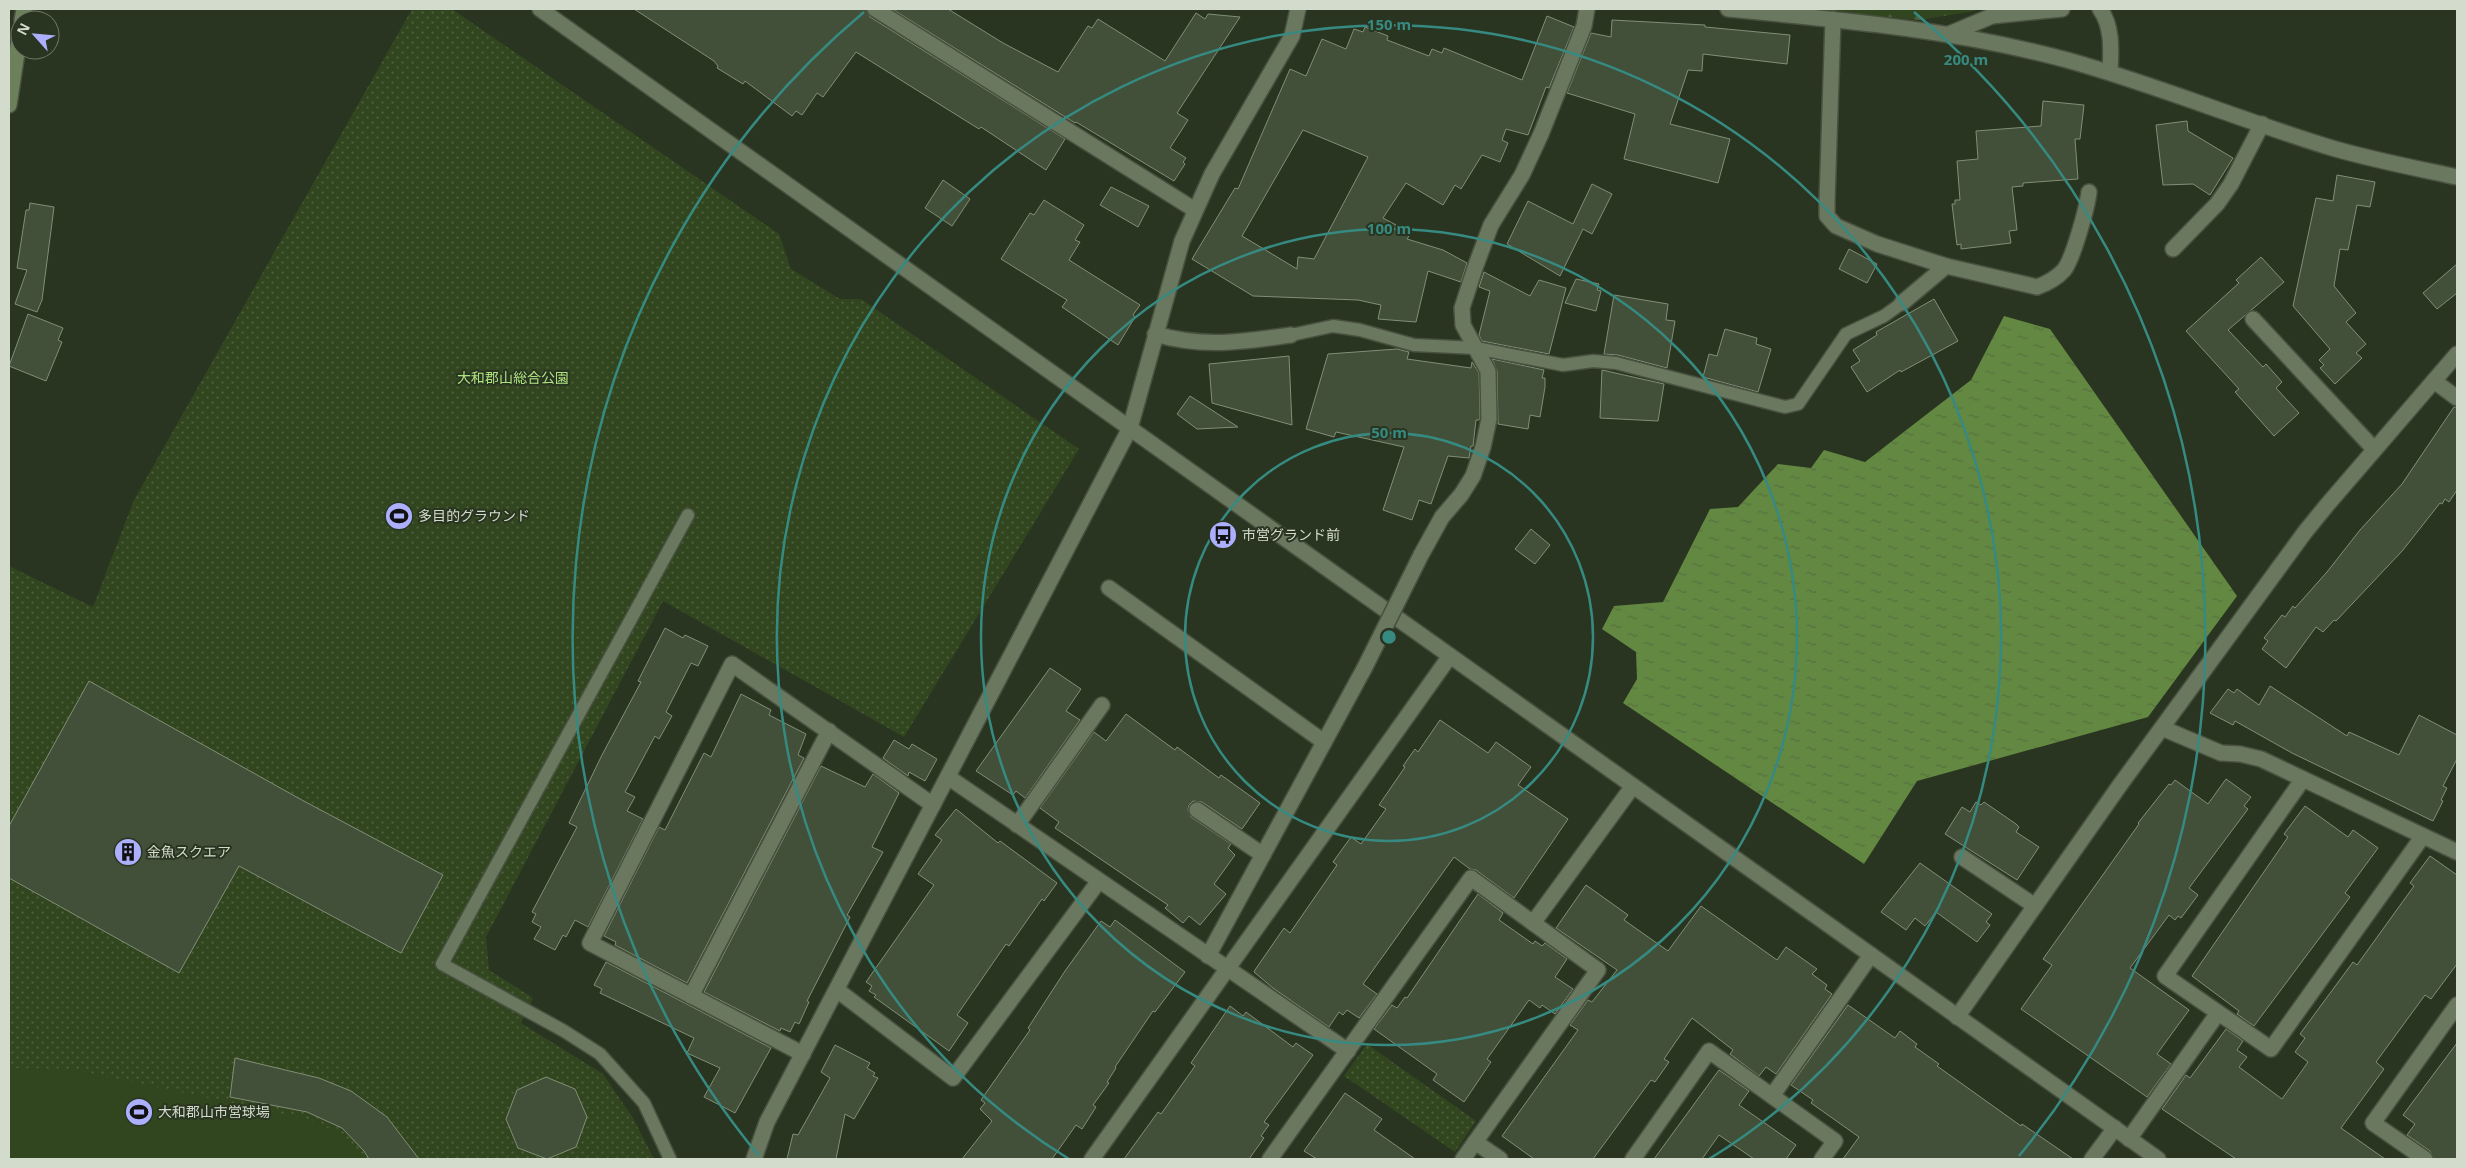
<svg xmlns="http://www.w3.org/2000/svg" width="2466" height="1168" font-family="'Noto Sans','Noto Sans JP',sans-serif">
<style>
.forest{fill:url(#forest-firs)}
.park{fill:url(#park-dots)}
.pitch{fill:#31461f}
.water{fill:url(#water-ripples)}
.building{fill:#424f39;stroke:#818f77;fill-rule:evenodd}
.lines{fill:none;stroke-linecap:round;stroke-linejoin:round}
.service-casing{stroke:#48513f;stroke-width:15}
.minor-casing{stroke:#48513f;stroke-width:18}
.tertiary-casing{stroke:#48513f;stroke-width:18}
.secondary-casing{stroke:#48513f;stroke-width:18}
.service{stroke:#6b7860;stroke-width:12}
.minor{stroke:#6b7860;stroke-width:15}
.tertiary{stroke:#6b7860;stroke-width:15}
.secondary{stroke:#6d805c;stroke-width:15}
.minor-bridge-casing{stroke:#48513f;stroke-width:18;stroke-linecap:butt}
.minor-bridge{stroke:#6b7860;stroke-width:15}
.ring{fill:none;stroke:#368a81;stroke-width:2.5}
.labels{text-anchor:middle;stroke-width:4;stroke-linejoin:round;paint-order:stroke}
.park-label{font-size:14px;fill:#ade27f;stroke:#293520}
.poi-label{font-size:14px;fill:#d3dbcd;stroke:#293520;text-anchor:start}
.centre{fill:#368a81;stroke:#293520;stroke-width:2.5}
.ring-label{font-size:15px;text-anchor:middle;font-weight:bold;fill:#368a81;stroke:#293520;stroke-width:4;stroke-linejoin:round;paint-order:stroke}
</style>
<defs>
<pattern id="forest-firs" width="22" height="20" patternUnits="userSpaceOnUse" patternTransform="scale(1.25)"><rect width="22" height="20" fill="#31461f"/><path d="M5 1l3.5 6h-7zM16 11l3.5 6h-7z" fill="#4e603e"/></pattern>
<pattern id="park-dots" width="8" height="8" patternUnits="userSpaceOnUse" patternTransform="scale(1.25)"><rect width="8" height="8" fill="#31461f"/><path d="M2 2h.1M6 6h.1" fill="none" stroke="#4e603e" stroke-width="1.8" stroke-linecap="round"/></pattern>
<pattern id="water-ripples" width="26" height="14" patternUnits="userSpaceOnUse" patternTransform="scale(1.25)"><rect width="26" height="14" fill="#638841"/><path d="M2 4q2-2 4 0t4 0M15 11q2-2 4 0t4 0" fill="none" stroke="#567040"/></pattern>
</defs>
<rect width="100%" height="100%" fill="#293520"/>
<!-- forest -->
<path class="forest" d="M1812 9H1976L1975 11 1919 20Z"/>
<!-- park -->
<g class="park">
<path d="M412 9H452L779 234 791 269 840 299H861L1079 449 904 737 663 601 486 937 489 970 533 998 521 1023 603 1074 633 1118 654 1159H9V566L93 607 134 500Z"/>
<path d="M1367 1044 1476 1121 1455 1152 1344 1076Z"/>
</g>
<!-- pitch -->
<path class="pitch" d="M9 1068 71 1069 303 1118 338 1132 361 1159H9Z"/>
<!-- water -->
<path class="water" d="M2004 316 2050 329 2237 596 2148 717 1917 781 1864 864 1623 703 1637 679 1636 652 1602 629 1614 606 1663 602 1710 509 1738 507 1778 464 1811 468 1824 450 1865 462 1971 380Z"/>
<!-- building -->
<g class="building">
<path d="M634 9H866L870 17 1065 139 1046 170 981 127 979 129 856 52 823 97 817 93 802 115 796 111 792 116 745 81 743 84 717 68 718 66 714 61Z"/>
<path d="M892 9H948L1003 43 1058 72 1088 26 1092 28 1098 19 1165 61 1196 13 1205 19 1208 14 1240 17 1177 113 1188 120 1170 148 1186 158 1183 162 1185 164 1174 181 1076 122 1075 123Z"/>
<path d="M1547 16 1574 27 1549 88 1546 87 1528 135 1506 129 1502 140 1508 143 1500 162 1482 155 1461 189 1455 185 1443 205 1406 183 1383 218 1411 233 1407 239 1443 250 1467 263 1461 282 1428 271 1416 322 1378 319 1381 305 1358 300 1253 296 1192 259 1235 188 1238 189 1290 69 1306 76 1322 39 1346 49 1354 29 1363 32 1365 27 1388 36 1387 40 1429 56 1432 49 1442 53 1444 48 1522 80ZM1303 130 1368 157 1314 259 1298 257 1297 269 1242 236Z"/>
<path d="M1612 20 1705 25V27L1790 35 1787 64 1703 54 1702 71 1688 70 1670 124 1730 139 1718 183 1624 159 1635 114 1567 93 1591 33 1611 37Z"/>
<path d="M2043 101 2084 105 2080 139H2075L2078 179 2023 183V186L2012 187 2017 230 2009 231 2011 243 1961 249V244L1957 245 1952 204H1955V200H1960L1957 161 1978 159 1976 131 2041 126Z"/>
<path d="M2187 121 2188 131 2233 158 2210 195 2193 184 2163 185 2156 125Z"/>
<path d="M2337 175 2375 182 2370 207 2357 205 2348 250 2340 249 2334 286 2356 313 2346 322 2366 344 2356 353 2362 358 2335 384 2320 368 2324 365 2319 360 2330 349 2293 306 2316 198 2333 201Z"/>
<path d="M943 180 970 199 952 226 925 208Z"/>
<path d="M1592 184 1612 194 1592 234 1583 229 1560 276 1507 244 1528 201 1573 224Z"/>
<path d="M1111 187 1149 206 1138 227 1100 205Z"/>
<path d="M1044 200 1084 225 1075 240 1080 242 1069 260 1140 305 1133 315 1135 317 1118 345 1062 307 1067 300 1001 259 1030 213 1034 215Z"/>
<path d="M30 203 54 207 42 300 37 312 15 304 27 270 17 268 26 210H29Z"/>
<path d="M1849 249 1877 264 1867 283 1839 269Z"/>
<path d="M2261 257 2284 282 2228 330 2263 367 2266 364 2282 382 2276 388 2299 413 2274 436 2235 392 2239 389 2186 331 2239 283 2236 280Z"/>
<path d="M2457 264V293L2437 309 2423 293Z"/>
<path d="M1484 272 1530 296 1539 280 1566 288 1549 354 1482 341 1479 335 1490 291 1479 287Z"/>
<path d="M1576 279 1599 284 1597 290 1601 291 1596 311 1565 303Z"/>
<path d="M1614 295 1668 304 1666 320 1675 321 1667 368 1618 355 1604 354Z"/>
<path d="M1934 299 1958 341 1901 372 1900 370 1867 392 1851 367 1860 361 1853 350 1877 335 1876 332Z"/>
<path d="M28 314 63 328 58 340 62 342 46 381 9 366Z"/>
<path d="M1725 329 1757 338 1756 344 1771 349 1758 392 1703 377 1709 354 1717 356Z"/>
<path d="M1397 349 1409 352 1407 359 1471 368 1472 362 1479 373 1480 418 1479 420H1476L1473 446H1471L1469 458 1448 456 1431 504 1419 500 1412 520 1383 510 1404 447 1336 432 1334 437 1306 429 1328 354Z"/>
<path d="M1289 356 1292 425 1212 403 1209 364Z"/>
<path d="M1492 359 1544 370 1542 378H1545V387L1540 417 1530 415 1528 429 1498 424 1497 371Z"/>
<path d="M1602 370 1664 384 1658 421 1600 418Z"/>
<path d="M1190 396 1238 427 1197 429 1177 414Z"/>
<path d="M2454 407H2457V490L2449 502 2445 499 2442 504 2440 503 2403 550 2336 621 2334 620 2323 632 2316 627 2286 668 2262 649 2268 641 2264 638 2282 615 2285 617 2293 606 2295 608 2327 572 2360 530 2402 484Z"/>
<path d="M1531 529 1550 545 1535 564 1515 549Z"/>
<path d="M665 628 683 638 685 635 708 646 698 666 691 663 666 712 672 716 659 739 655 736 625 792 635 797 627 811 643 819 588 927 575 920 566 937 563 935 555 950 534 939 541 927 532 922 536 914 532 912 577 827 569 823 602 755 641 682 638 681Z"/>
<path d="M1050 668 1081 689 1066 711 1080 720 1025 798 1016 791 1013 795 976 771Z"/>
<path d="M89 681 300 799 443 875 401 953 239 866 179 973 9 878V826Z"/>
<path d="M2270 686 2347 736 2349 732 2399 755 2419 715 2457 735V759L2443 786 2447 788 2441 800 2443 801 2433 821 2292 753 2235 721 2233 725 2210 713 2228 689 2234 693 2237 689 2259 705Z"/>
<path d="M741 694 771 710 769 715 806 734 798 755 804 758 687 983 615 945 616 942 604 936 659 827 665 830 704 753 711 757Z"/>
<path d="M1126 714 1175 750 1177 747 1219 778 1221 775 1260 803 1242 829 1202 802 1193 801 1189 805 1188 810 1191 817 1231 844 1228 848 1235 855 1214 884 1226 894 1200 925 1189 916 1183 923 1165 908 1168 905 1055 828 1059 822 1040 808 1094 732 1106 741Z"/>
<path d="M1440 720 1488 753 1496 742 1531 767 1518 785 1568 819 1514 898 1476 870 1470 869 1454 857 1363 984 1377 994 1359 1018 1347 1010 1343 1015 1339 1012 1329 1027 1273 988 1254 972 1255 970 1284 928 1290 933 1337 865 1333 862 1351 837 1361 844 1386 809 1379 805 1405 767 1403 766 1415 749 1418 752Z"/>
<path d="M894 740 909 749 912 744 937 759 925 781 909 772 908 776 883 758Z"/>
<path d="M821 766 865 787 873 774 899 793 872 847 883 852 847 915 850 917 807 1001 809 1002 799 1024 795 1022 790 1032 781 1028 780 1031 704 992Z"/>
<path d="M2226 779 2251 797 2244 806 2248 809 2189 888 2198 895 2181 918 2178 916 2175 920 2169 915 2130 968 2189 1010 2157 1054 2171 1064 2147 1097 2021 1009 2052 965 2043 959 2139 824 2138 823 2169 784 2171 785 2175 780 2208 804Z"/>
<path d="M1976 802 1981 805 1984 802 2016 824 2019 827 2016 832 2039 847 2017 880 1945 834 1962 807 1970 812Z"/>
<path d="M2305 806 2348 837 2353 830 2378 848 2345 893 2350 897 2254 1026 2237 1014 2239 1011 2192 976 2288 837 2284 834Z"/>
<path d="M956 809 998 843 1000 841 1057 883 1044 901 1042 899 1009 946 1006 944 957 1015 968 1023 949 1051 874 997 876 995 869 991 872 986 866 982 934 885 918 874 942 840 935 835Z"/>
<path d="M2430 856 2457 875V964L2431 999 2425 995 2376 1062 2384 1069 2341 1128 2385 1159H2236L2162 1109 2186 1075 2190 1078 2226 1029 2243 1041 2237 1050 2247 1057 2239 1067 2282 1099 2308 1062 2295 1052 2305 1038 2300 1034 2353 962 2357 965 2414 886 2410 883Z"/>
<path d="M1920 863 1992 914 1986 922 1990 925 1977 942 1936 912 1925 926 1915 918 1906 930 1881 912Z"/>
<path d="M1586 885 1628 915 1624 920 1668 951 1701 906 1777 960 1786 947 1817 969 1812 974 1827 985 1825 989 1832 994 1776 1074 1766 1067 1759 1076 1730 1054 1733 1050 1692 1018 1664 1059 1669 1062 1655 1082 1651 1080 1593 1159H1534L1502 1136 1578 1030 1570 1025 1588 1000 1592 1002 1617 970 1556 928Z"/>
<path d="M1478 894 1503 913 1499 920 1533 944 1535 941 1542 946 1545 943 1567 959 1555 977 1573 989 1555 1014 1542 1005 1540 1008 1529 1000 1487 1059 1491 1062 1464 1102 1433 1080 1437 1074 1374 1029 1392 1005 1397 1008 1405 997 1407 998Z"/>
<path d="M1115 920 1185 972 1155 1012 1153 1011 1115 1067 1116 1068 1107 1082 1109 1083 1093 1105 1096 1107 1082 1129 1076 1125 1052 1159H962L992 1121 980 1109 985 1103 981 1100 1030 1030 1028 1028 1065 971 1101 921 1110 927Z"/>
<path d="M606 962 771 1048 735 1113 704 1097 720 1068 687 1053 694 1038 600 993 602 989 594 985Z"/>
<path d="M1848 1005 1895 1038 1900 1031 1917 1044 1915 1047 1939 1064 1937 1066 2021 1126 2022 1124 2073 1159H1843L1859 1137 1811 1103 1813 1100 1791 1085Z"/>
<path d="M1230 1006 1243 1016 1246 1012 1293 1047 1296 1043 1313 1055 1264 1122 1269 1125 1261 1136 1264 1138 1249 1159H1124L1158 1112 1161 1114 1195 1066 1191 1063Z"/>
<path d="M2457 1043V1159H2434L2430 1151 2407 1135 2415 1124 2403 1115Z"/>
<path d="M835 1045 870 1063 867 1068 875 1073 873 1076 878 1078 854 1119 845 1114 836 1159H787L793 1134 798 1135 830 1078 821 1072Z"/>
<path d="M235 1058 319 1078 351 1091 387 1117 419 1159H369L364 1151 342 1128 307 1112 230 1097Z"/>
<path d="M1719 1070 1749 1091 1739 1105 1796 1145 1786 1159H1754L1719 1135 1702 1159H1654Z"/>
<path d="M546 1077 575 1089 587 1117 576 1147 547 1159 518 1148 506 1119 517 1090Z"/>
<path d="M1345 1093 1382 1119 1374 1130 1415 1159H1317L1304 1151Z"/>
</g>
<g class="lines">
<defs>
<g id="service">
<path d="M1291 335 1333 326 1360 330 1414 345 1476 348 1563 365 1593 361 1616 363 1785 407 1798 404 1846 334 1884 316 1902 303"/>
<path d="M670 1159 644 1103 600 1054 564 1031 442 964 688 515"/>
</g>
<g id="minor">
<path d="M875 9 1195 210"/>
<path d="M1728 9C1843 20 1956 30 2067 60 2157 85 2243 121 2332 148 2373 160 2415 168 2457 177"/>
<path d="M2100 9C2113 27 2111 51 2110 72"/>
<path d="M1833 19 1827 201V216L1836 226 1877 244 1946 266 2037 287C2048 283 2056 279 2064 270 2073 259 2087 208 2089 192"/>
<path d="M1949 34 1992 16 2062 9"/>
<path d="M2173 249 2217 204 2231 184 2262 124"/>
<path d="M1902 303 1946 266"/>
<path d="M2253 319 2374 449"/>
<path d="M1155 334C1203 348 1242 342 1291 335"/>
<path d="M2434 381 2457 398"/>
<path d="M1421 555 1442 517 1461 495 1473 476 1483 447 1489 419 1488 371 1463 325 1462 308 1476 265 1491 225 1522 175 1541 134 1584 26 1587 9"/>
<path d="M1109 588 1324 742"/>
<path d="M2162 728 2221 753 2240 754 2261 759 2457 852"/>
<path d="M948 777 1348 1051"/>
<path d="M2303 779 2165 976 2271 1049 2423 836"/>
<path d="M1197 810 1263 855"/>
<path d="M1017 825 1102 705"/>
<path d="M1962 857 2035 906"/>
<path d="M1533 923 1633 786"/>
<path d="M1208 956 1365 667"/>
<path d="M837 990 953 1078 1099 881"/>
<path d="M691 996 829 731"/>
<path d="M803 1054 590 943 732 664 933 805"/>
<path d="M1772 1096 1871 955"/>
<path d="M2129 1139 2218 1013"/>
<path d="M1475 1142 1500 1159"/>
<path d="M754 1159 767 1122 1130 428 1182 241 1212 174 1292 36 1298 9"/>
<path d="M1270 1159 1471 878 1598 970 1463 1159"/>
<path d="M1633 1159 1709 1051 1835 1141 1822 1159"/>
<path d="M2092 1159 2115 1128"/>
<path d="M2425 1159 2373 1123 2457 1005"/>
</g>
<g id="tertiary">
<path d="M540 9 2158 1159"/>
<path d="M1957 1017 2120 785 2305 532 2327 505 2457 354"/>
<path d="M1092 1159 1450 656"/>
</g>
<g id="secondary">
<path d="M22 20 24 9"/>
<path d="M9 105 20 33"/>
</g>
</defs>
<!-- service casing -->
<use href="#service" class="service-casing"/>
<!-- minor casing -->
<use href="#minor" class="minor-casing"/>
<!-- tertiary casing -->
<use href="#tertiary" class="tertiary-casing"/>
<!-- secondary casing -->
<use href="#secondary" class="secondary-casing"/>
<!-- service -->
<use href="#service" class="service"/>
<!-- minor -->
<use href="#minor" class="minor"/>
<!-- tertiary -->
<use href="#tertiary" class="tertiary"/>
<!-- secondary -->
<use href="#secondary" class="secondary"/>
<defs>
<path id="minor-bridge" d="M1365 667 1421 555"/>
</defs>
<!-- minor-bridge casing -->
<use href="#minor-bridge" class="minor-bridge-casing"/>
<!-- minor-bridge -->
<use href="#minor-bridge" class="minor-bridge"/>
</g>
<!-- distance rings -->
<g class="ring">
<circle cx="1389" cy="637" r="204"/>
<circle cx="1389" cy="637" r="408"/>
<path d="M1069 1159A612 612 0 1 1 1709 1159"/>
<path d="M759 1156A816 816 0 0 1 864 12M1914 12A816 816 0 0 1 2019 1156"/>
</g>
<!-- icons -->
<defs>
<symbol id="stadium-disc" viewBox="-11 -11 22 22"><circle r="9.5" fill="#acaffb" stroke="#293520"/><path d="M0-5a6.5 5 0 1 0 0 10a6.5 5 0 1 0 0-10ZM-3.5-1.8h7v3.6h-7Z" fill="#111"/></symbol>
<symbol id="bus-disc" viewBox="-11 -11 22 22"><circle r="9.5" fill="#acaffb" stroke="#293520"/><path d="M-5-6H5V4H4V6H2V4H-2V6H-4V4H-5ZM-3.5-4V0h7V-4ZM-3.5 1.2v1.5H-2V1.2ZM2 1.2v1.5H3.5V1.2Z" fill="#111"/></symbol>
<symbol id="building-disc" viewBox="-11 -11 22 22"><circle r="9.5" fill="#acaffb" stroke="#293520"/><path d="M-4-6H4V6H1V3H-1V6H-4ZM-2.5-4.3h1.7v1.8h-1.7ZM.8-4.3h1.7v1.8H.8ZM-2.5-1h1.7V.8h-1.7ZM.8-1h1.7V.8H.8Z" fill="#111"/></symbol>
</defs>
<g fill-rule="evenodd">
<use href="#stadium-disc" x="383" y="500" width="32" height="32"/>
<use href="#bus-disc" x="1207" y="519" width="32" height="32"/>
<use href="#building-disc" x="112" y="836" width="32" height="32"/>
<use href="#stadium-disc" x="123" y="1096" width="32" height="32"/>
</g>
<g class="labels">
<!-- park labels -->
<g class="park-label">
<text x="513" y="383">大和郡山総合公園</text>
</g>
<!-- poi labels -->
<g class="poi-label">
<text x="418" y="521">多目的グラウンド</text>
<text x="1242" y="540">市営グランド前</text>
<text x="147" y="857">金魚スクエア</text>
<text x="158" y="1117">大和郡山市営球場</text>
</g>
</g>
<circle cx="1389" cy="637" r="8" class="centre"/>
<g class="ring-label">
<text x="1389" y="30">150 m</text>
<text x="1966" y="65">200 m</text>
<text x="1389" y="234">100 m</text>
<text x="1389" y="438">50 m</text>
</g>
<!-- border -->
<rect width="2466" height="1168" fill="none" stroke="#d3dbcd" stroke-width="20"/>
<!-- north arrow -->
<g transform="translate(35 35) rotate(297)"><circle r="24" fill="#293520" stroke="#6d7765"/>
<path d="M0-4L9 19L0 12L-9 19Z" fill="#acaffb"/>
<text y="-8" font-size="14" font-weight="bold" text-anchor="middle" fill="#d3dbcd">N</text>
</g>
</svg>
